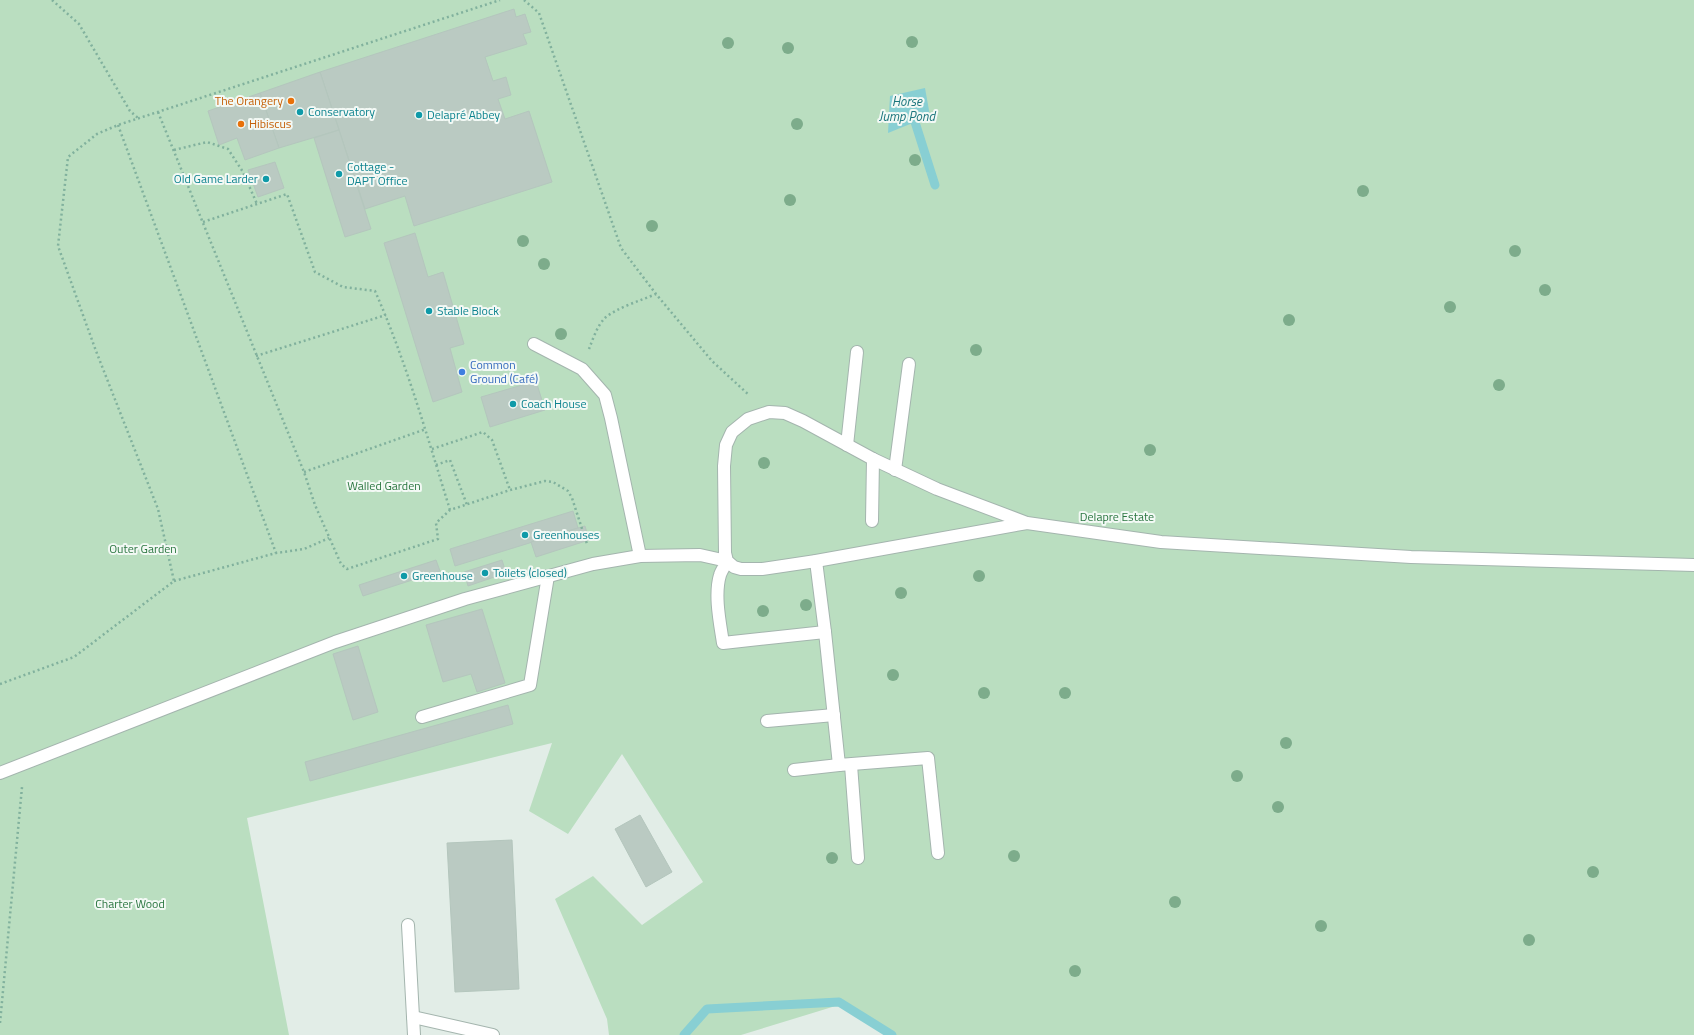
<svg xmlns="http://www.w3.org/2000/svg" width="1694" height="1035" font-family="'Titillium Web',sans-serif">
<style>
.green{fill:#badec0}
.water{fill:#88cfd3}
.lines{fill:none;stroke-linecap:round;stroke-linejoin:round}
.stream{stroke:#88cfd3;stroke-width:9}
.building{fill:#bacac2;stroke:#b4c6bd}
.lane-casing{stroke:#a4b5ae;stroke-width:14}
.path{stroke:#81b19d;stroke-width:2.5;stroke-dasharray:2 3;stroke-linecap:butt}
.lane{stroke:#fff;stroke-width:12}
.tree{fill:#7dac8b}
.food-dot{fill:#e8710a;stroke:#f3f9f5;stroke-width:1.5}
.culture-dot{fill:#0f9aa8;stroke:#f3f9f5;stroke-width:1.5}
.shop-dot{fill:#3f7fe0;stroke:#f3f9f5;stroke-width:1.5}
.labels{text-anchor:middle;stroke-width:4;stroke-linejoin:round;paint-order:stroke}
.food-label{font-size:12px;fill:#c56008;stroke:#f3f9f5;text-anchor:end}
.culture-label{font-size:12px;fill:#0d838f;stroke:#f3f9f5;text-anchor:start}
.shop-label{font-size:12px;fill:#366cbe;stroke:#f3f9f5;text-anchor:start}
.park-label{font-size:12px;fill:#2a7640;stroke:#f3f9f5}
.water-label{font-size:13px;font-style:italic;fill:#1a757c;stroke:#f3f9f5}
</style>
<rect width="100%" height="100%" fill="#e2ede7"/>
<!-- green -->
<path class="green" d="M0 0H1694V1035H892L842 1004 741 1035H609L607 1019 555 899 593 876 642 925 703 882 622 754 568 834 529 811 552 743 247 818 289 1035H0Z"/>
<!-- water -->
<path class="water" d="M925 88 930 116 888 133 890 96Z"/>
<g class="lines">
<!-- stream -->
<g class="stream">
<path d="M915 122 935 185"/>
<path d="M684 1035 707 1009 839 1002 892 1035"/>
</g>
</g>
<!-- building -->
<g class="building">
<path d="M514 9 516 17 525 14 531 32 523 34 527 44 485 57 493 81 506 77 511 95 498 99 505 119 529 111 552 182 414 226 405 196 365 209 320 72Z"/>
<path d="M320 72 339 130 279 148 260 93Z"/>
<path d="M260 93 279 148 245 160 237 138 219 145 208 111Z"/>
<path d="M339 130 371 229 345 237 314 138Z"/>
<path d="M275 162 284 188 258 197 248 170Z"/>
<path d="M415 233 428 277 443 272 464 344 450 348 462 392 433 402 384 243Z"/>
<path d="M536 381 545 410 490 427 481 397Z"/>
<path d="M573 511 578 528 455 566 450 549Z"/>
<path d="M585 526 589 540 536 557 531 542Z"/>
<path d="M436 560 440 571 363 596 359 585Z"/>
<path d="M502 560 506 573 468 586 464 572Z"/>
<path d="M482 609 505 683 477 692 471 674 443 682 426 625Z"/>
<path d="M358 646 378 712 353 720 333 654Z"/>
<path d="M508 705 513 724 310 781 305 762Z"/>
<path d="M640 815 672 872 646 887 615 829Z"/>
<path d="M512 840 519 989 455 992 447 843Z"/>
</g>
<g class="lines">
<defs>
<g id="lane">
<path d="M534 344 582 369 605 395 611 418 640 556"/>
<path d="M847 445 857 352"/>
<path d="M895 470 909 364"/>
<path d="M872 521 873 459"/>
<path d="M1027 523 816 561 762 569H741L734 567 727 561 725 553 724 466 726 445 732 432 748 419 769 412 785 413 803 421 873 459 937 489 1027 523 1161 542 1411 557 1694 565"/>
<path d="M816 561 825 632 839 765 928 758 938 853"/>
<path d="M422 717 530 685 548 576"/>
<path d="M767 721 834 715"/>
<path d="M851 765 858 858"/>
<path d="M794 770 839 765"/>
<path d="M0 773 335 642 465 599 593 564 640 556 700 555 727 561C725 566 721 571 720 575 714 595 720 623 723 643L825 632"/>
<path d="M408 925 414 1035"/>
<path d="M413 1017 493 1035"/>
</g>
</defs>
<!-- lane casing -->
<use href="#lane" class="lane-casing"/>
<!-- path -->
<g class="path">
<path d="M52 0 79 24 130 111 138 118"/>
<path d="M524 0 539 13 621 248 656 294 712 361 749 395"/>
<path d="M158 112 304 472 315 505 341 564 347 569 438 539 436 523 450 510 510 490 545 481 553 482 568 491 572 498 587 544"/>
<path d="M118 125 276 553"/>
<path d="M174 150 207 142 228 149 243 172 257 204"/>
<path d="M203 222 287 194 315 272 343 287 375 291C406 361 427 436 450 510"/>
<path d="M589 349C593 339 597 326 605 318 616 308 642 300 656 294"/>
<path d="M256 356 386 315"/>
<path d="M432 449 483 432 492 440 510 490"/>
<path d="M436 465 450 460 467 505"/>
<path d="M304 472 426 429"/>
<path d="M174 581 276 553 304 549 329 538"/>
<path d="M0 684 74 657 174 581 158 509 96 351 58 246 68 157 97 134 118 125 500 0"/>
<path d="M0 1023 22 787"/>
</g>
<!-- lane -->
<use href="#lane" class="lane"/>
</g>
<!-- trees -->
<g class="tree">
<circle cx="912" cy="42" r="6"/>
<circle cx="728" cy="43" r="6"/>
<circle cx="788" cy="48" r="6"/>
<circle cx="797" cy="124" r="6"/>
<circle cx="915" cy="160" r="6"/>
<circle cx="1363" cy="191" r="6"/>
<circle cx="790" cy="200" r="6"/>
<circle cx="652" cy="226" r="6"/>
<circle cx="523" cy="241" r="6"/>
<circle cx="1515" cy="251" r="6"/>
<circle cx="544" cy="264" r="6"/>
<circle cx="1545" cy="290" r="6"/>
<circle cx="1450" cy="307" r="6"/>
<circle cx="1289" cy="320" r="6"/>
<circle cx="561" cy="334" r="6"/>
<circle cx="976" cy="350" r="6"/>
<circle cx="1499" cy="385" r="6"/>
<circle cx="1150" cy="450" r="6"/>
<circle cx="764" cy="463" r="6"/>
<circle cx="979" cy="576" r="6"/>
<circle cx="901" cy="593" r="6"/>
<circle cx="806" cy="605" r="6"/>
<circle cx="763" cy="611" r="6"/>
<circle cx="893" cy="675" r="6"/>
<circle cx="984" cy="693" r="6"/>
<circle cx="1065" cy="693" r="6"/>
<circle cx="1286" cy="743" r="6"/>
<circle cx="1237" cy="776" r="6"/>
<circle cx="1278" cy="807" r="6"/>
<circle cx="1014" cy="856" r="6"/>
<circle cx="832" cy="858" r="6"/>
<circle cx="1593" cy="872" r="6"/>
<circle cx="1175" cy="902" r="6"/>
<circle cx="1321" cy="926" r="6"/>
<circle cx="1529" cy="940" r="6"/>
<circle cx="1075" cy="971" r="6"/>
</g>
<!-- markers -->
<g class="food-dot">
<circle cx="291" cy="101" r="4"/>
<circle cx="241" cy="124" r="4"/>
</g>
<g class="culture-dot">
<circle cx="300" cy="112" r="4"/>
<circle cx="419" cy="115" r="4"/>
<circle cx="339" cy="174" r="4"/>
<circle cx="266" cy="179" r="4"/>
<circle cx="429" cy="311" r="4"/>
<circle cx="513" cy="404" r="4"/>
<circle cx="525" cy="535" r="4"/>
<circle cx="485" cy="573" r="4"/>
<circle cx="404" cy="576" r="4"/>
</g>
<circle class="shop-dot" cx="462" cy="372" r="4"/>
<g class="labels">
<!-- food labels -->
<g class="food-label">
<text x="283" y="105">The Orangery</text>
<text x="249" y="128" text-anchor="start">Hibiscus</text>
</g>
<!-- culture labels -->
<g class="culture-label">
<text x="308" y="116">Conservatory</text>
<text x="427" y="119">Delapré Abbey</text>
<text x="347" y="171">Cottage -<tspan x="347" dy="14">DAPT Office</tspan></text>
<text x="258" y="183" text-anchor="end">Old Game Larder</text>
<text x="437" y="315">Stable Block</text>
<text x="521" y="408">Coach House</text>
<text x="533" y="539">Greenhouses</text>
<text x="493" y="577">Toilets (closed)</text>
<text x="412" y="580">Greenhouse</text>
</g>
<!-- shop labels -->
<g class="shop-label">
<text x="470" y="369">Common<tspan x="470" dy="14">Ground (Café)</tspan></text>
</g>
<!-- park labels -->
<g class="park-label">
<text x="384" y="490">Walled Garden</text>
<text x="1117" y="521">Delapre Estate</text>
<text x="143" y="553">Outer Garden</text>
<text x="130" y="908">Charter Wood</text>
</g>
<!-- water labels -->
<g class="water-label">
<text x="907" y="106">Horse<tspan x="907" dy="15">Jump Pond</tspan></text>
</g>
</g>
</svg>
